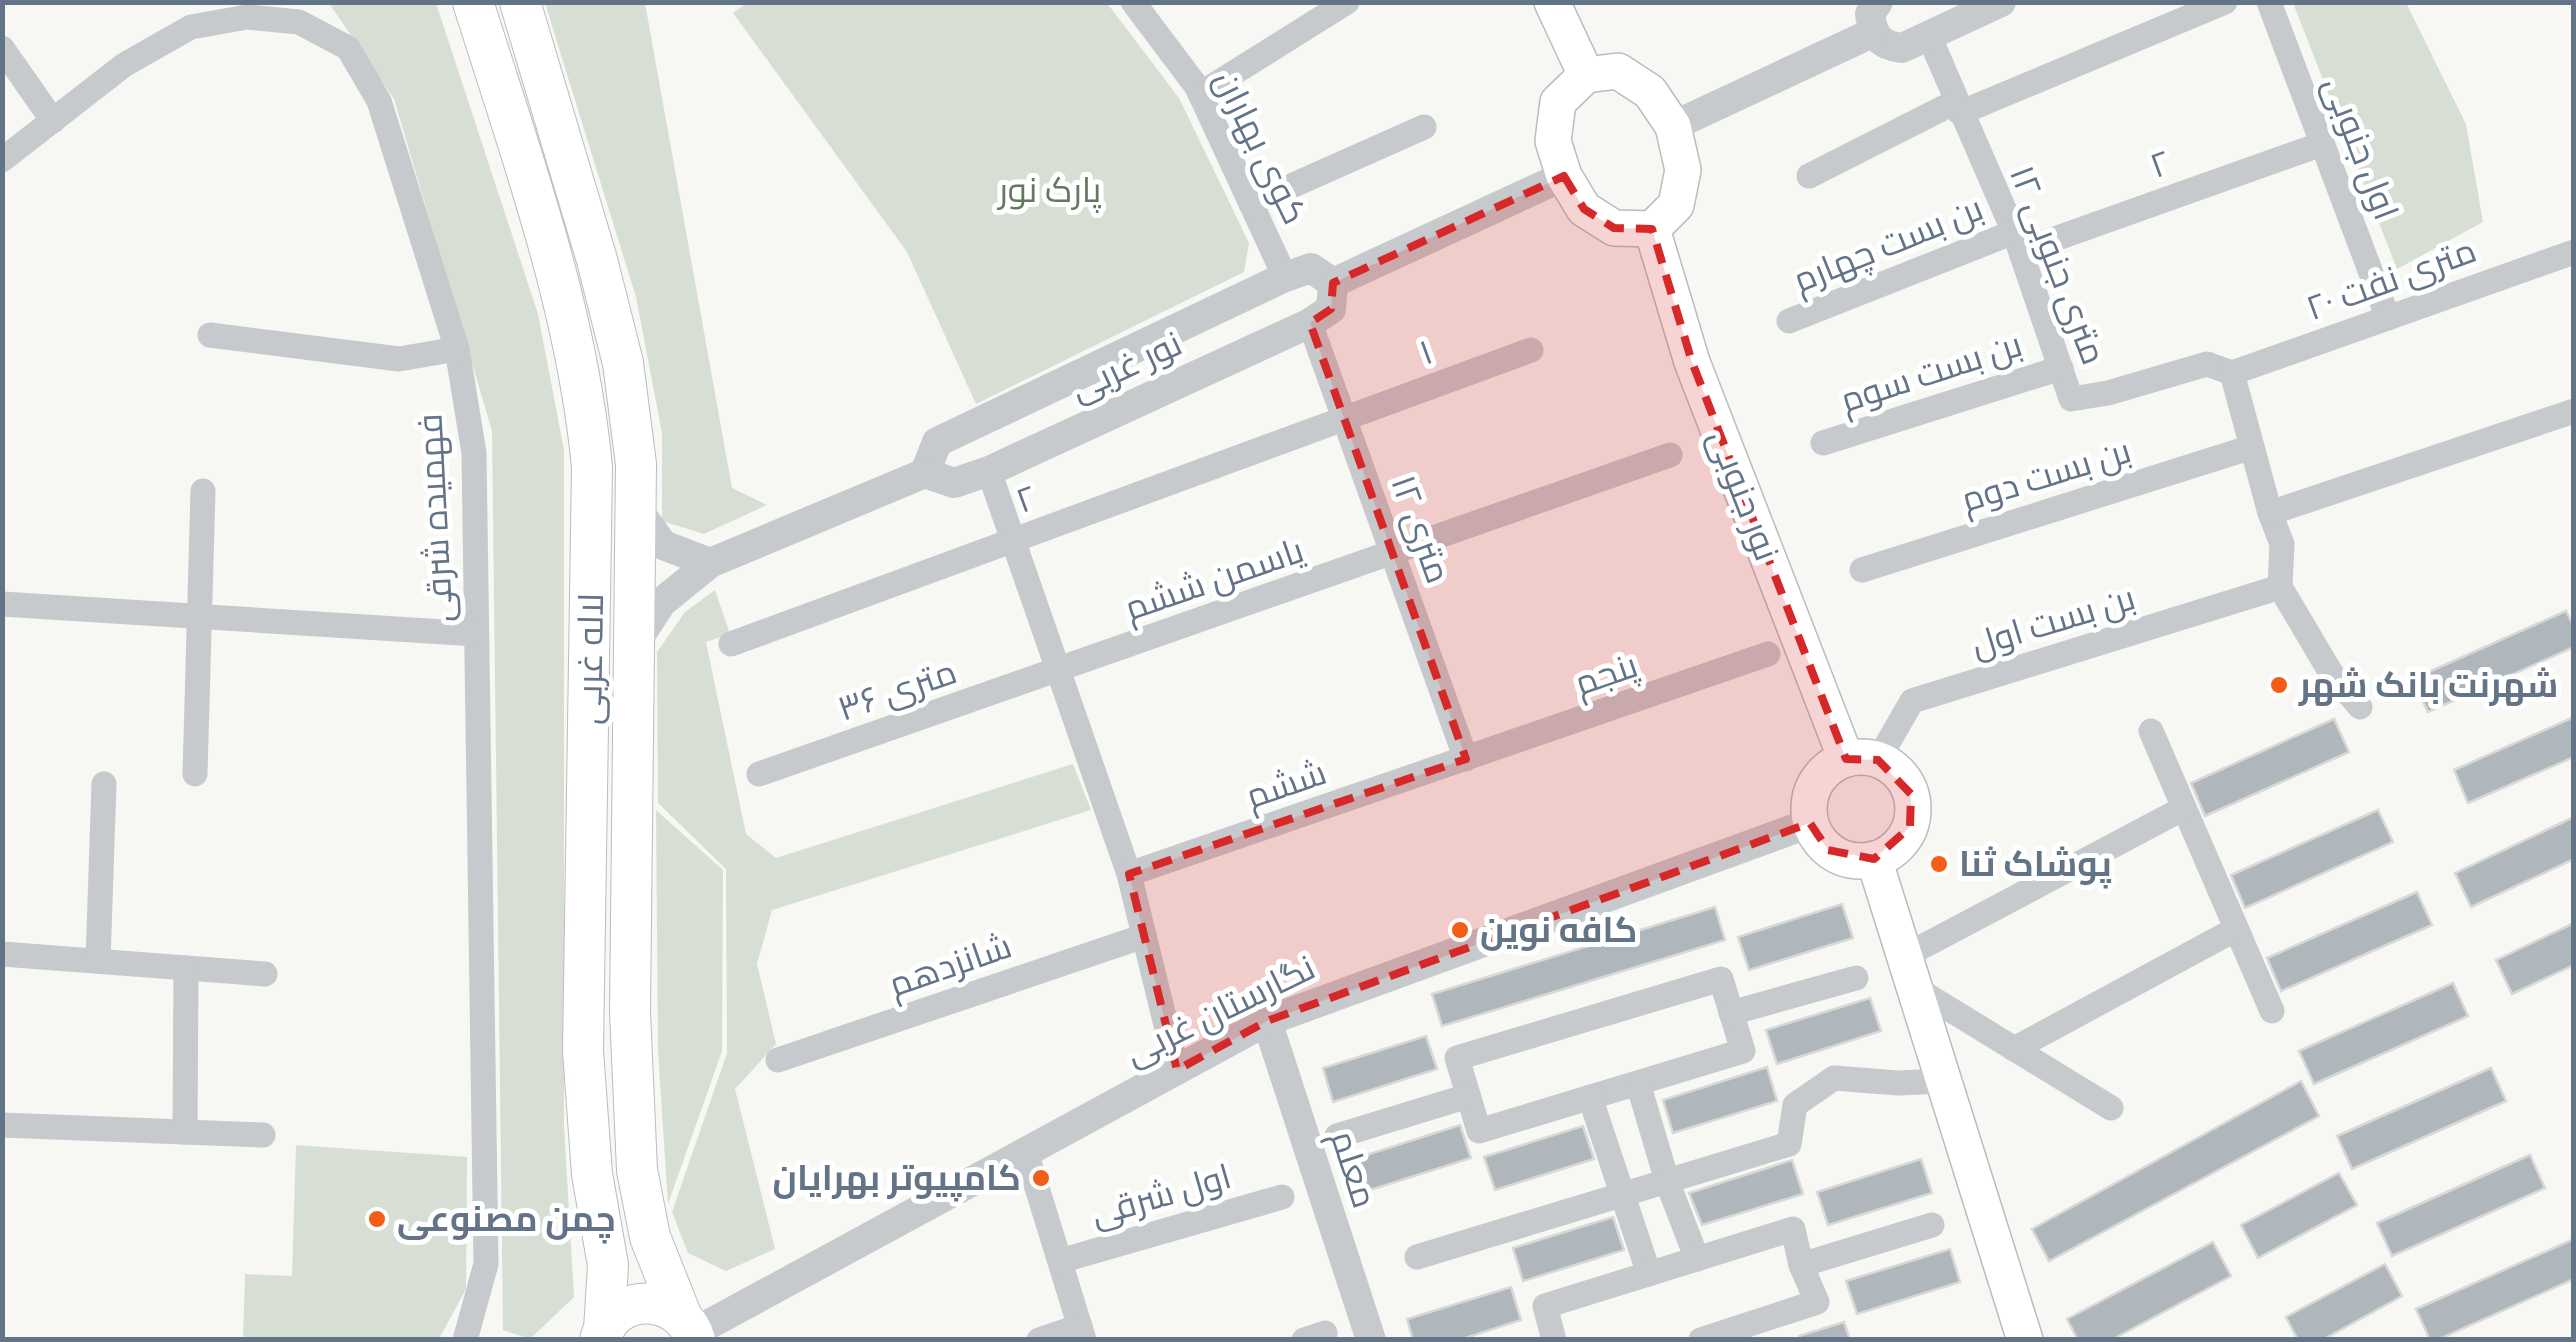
<svg xmlns="http://www.w3.org/2000/svg" width="2576" height="1342" font-family="'Titillium Web',Cairo,sans-serif">
<style>
.green{fill:#d7dfd4}
.building{fill:#afb7bd;stroke:#d8d8d6;stroke-width:2.5}
.lines{fill:none;stroke-linecap:round;stroke-linejoin:round}
.secondary-casing{stroke:#b8bdc2;stroke-width:38}
.primary-casing{stroke:#b9bdc1;stroke-width:42}
.minor{stroke:#c6cacd;stroke-width:25}
.tertiary{stroke:#c6cacd;stroke-width:30}
.secondary{stroke:#fff;stroke-width:35}
.primary{stroke:#fff;stroke-width:40}
.marked{fill:#d62828;fill-opacity:0.2;stroke:#d62828;stroke-width:8;stroke-dasharray:20 12;stroke-linejoin:round}
.poi-dot{fill:#f45d16;stroke:#fff;stroke-width:4}
.labels{text-anchor:middle;stroke-width:10;stroke-linejoin:round;paint-order:stroke}
.street-label{font-size:35px;fill:#637487;stroke:#fff}
.park-label{font-size:35px;fill:#62795e;stroke:#fff}
.poi-label{font-size:35px;font-weight:bold;fill:#637487;stroke:#fff;text-anchor:start}
</style>
<rect width="100%" height="100%" fill="#f7f7f3"/>
<!-- green -->
<g class="green">
<path d="M329 3H436L538 314 564 450V1127L574 1297 530 1339 503 1330 492 431 394 99Z"/>
<path d="M545 3H645L732 488 767 505 704 534 662 521V433L636 297Z"/>
<path d="M747 3H1107L1179 98 1249 243 1244 272 976 404 907 252 733 13Z"/>
<path d="M2293 3H2406L2466 124 2483 222 2397 269Z"/>
<path d="M715 590 730 634 706 642 746 834 776 858 1073 764 1091 810 772 910 757 964 776 1044 735 1089 775 1249 726 1271 688 1253 672 1212 727 1053 726 869 658 803 657 652 685 612Z"/>
<path d="M656 810 723 870 722 1051 668 1204 658 1052Z"/>
<path d="M296 1145 467 1157 466 1289 439 1339H243L245 1274 292 1276Z"/>
</g>
<!-- building -->
<g class="building">
<path d="M2566 611 2574 627V647L2428 712 2413 679Z"/>
<path d="M2574 717V757L2468 803 2454 770Z"/>
<path d="M2334 719 2349 752 2205 816 2191 783Z"/>
<path d="M2378 810 2393 842 2245 908 2231 875Z"/>
<path d="M2574 817V859L2471 907 2455 873Z"/>
<path d="M2417 892 2432 925 2281 991 2267 958Z"/>
<path d="M1842 904 1853 938 1749 970 1738 937Z"/>
<path d="M1715 907 1725 940 1442 1026 1432 994Z"/>
<path d="M2574 923V965L2512 994 2496 960Z"/>
<path d="M2453 983 2468 1016 2314 1084 2299 1051Z"/>
<path d="M1870 998 1881 1031 1777 1064 1766 1030Z"/>
<path d="M1426 1036 1437 1069 1333 1102 1323 1068Z"/>
<path d="M1767 1067 1777 1101 1673 1133 1663 1100Z"/>
<path d="M2491 1068 2506 1101 2352 1169 2337 1136Z"/>
<path d="M2301 1081 2319 1116 2049 1261 2032 1229Z"/>
<path d="M1460 1125 1471 1158 1367 1191 1357 1158Z"/>
<path d="M1583 1126 1594 1159 1495 1190 1484 1157Z"/>
<path d="M2530 1155 2545 1188 2392 1256 2377 1223Z"/>
<path d="M1921 1159 1932 1193 1828 1225 1817 1192Z"/>
<path d="M1792 1160 1803 1194 1702 1225 1689 1193Z"/>
<path d="M2339 1173 2357 1205 2258 1258 2241 1225Z"/>
<path d="M1613 1217 1624 1250 1523 1281 1513 1248Z"/>
<path d="M2574 1239V1279L2437 1340H2430L2416 1309Z"/>
<path d="M2213 1242 2231 1276 2111 1340H2078L2067 1319Z"/>
<path d="M1950 1249 1960 1282 1857 1314 1846 1281Z"/>
<path d="M2385 1264 2402 1296 2322 1340H2298L2286 1317Z"/>
<path d="M1511 1287 1521 1320 1459 1340H1413L1407 1319Z"/>
<path d="M1844 1322 1850 1340H1800L1799 1336Z"/>
</g>
<g class="lines">
<defs>
<g id="secondary">
<path d="M1552 2 1586 75"/>
<path d="M1618 71 1650 92 1673 126 1683 170 1676 205 1652 229 1614 228 1584 209 1564 176 1553 141 1558 102 1586 75Z"/>
<path d="M1652 229 1692 362 1846 759"/>
<circle cx="1861" cy="809" r="52"/>
<path d="M1874 859 2025 1340"/>
</g>
<g id="primary">
<path d="M473 2C521 155 577 307 592 467L583 1051 592 1174 608 1265 604 1330"/>
<path d="M520 2 597 260 623 363 636 464 630 1012 637 1170 650 1237 681 1315"/>
<path d="M600 1340C613 1290 681 1293 695 1340"/>
</g>
</defs>
<!-- secondary casing -->
<use href="#secondary" class="secondary-casing"/>
<!-- primary casing -->
<use href="#primary" class="primary-casing"/>
<!-- minor -->
<g class="minor">
<path d="M1133 2 1197 87 1285 277"/>
<path d="M2269 2 2388 318"/>
<path d="M1929 36 2014 232 2071 399 2108 393 2207 364 2232 373 2270 513 2282 544 2280 587 2331 673 2360 707"/>
<path d="M2 48 53 121"/>
<path d="M1200 94 1347 2"/>
<path d="M1960 113 2225 2"/>
<path d="M2 160 124 65 191 27 247 17 299 22 348 48 379 101 457 349 474 453 486 1264 465 1340"/>
<path d="M1809 176 1955 102"/>
<path d="M1251 204 1424 127"/>
<path d="M2021 251 2322 144"/>
<path d="M1789 321 2014 232"/>
<path d="M1310 323 1466 759"/>
<path d="M210 335 399 359 457 349"/>
<path d="M2232 373 2574 252"/>
<path d="M1823 443 2061 368"/>
<path d="M989 471 1129 874 1177 1070"/>
<path d="M2270 513 2574 411"/>
<path d="M1862 570 2252 447"/>
<path d="M2 604 476 634"/>
<path d="M731 644 1531 350"/>
<path d="M2151 731 2272 1011"/>
<path d="M1878 760 1912 701 2280 587"/>
<path d="M195 774 203 491"/>
<path d="M759 774 1670 455"/>
<path d="M1129 874 1768 654"/>
<path d="M2 954 265 974"/>
<path d="M1905 956 2184 808"/>
<path d="M98 961 104 784"/>
<path d="M1721 979 1743 1051 1479 1131 1457 1058Z"/>
<path d="M1915 988 2111 1108"/>
<path d="M1731 1013 1856 978"/>
<path d="M2014 1049 2236 929"/>
<path d="M778 1060 1144 936"/>
<path d="M1638 1083 1667 1181 1697 1259"/>
<path d="M1590 1097 1649 1274"/>
<path d="M2 1125 263 1135"/>
<path d="M185 1132 186 968"/>
<path d="M1337 1136 1468 1096"/>
<path d="M1026 1152 1084 1340"/>
<path d="M1417 1257 1789 1144 1795 1105 1834 1078 1898 1083 1944 1081"/>
<path d="M1060 1261 1282 1197"/>
<path d="M1801 1265 1932 1225"/>
<path d="M1039 1340 1080 1326"/>
<path d="M1304 1340 1325 1333"/>
<path d="M1554 1340 1545 1306 1793 1229 1801 1265 1817 1302 1701 1340"/>
</g>
<!-- tertiary -->
<g class="tertiary">
<path d="M1878 2 1870 14C1873 36 1879 45 1902 48L2001 2"/>
<path d="M1673 126 1872 33"/>
<path d="M1333 283 1564 176"/>
<path d="M925 473 937 442 1285 277 1311 268 1333 283"/>
<path d="M710 563 925 473 954 483 989 471 1310 323 1331 309 1333 283"/>
<path d="M633 646 662 602 710 563 663 545 637 509"/>
<path d="M1267 1021 1371 1340"/>
<path d="M693 1333 1267 1021 1810 823"/>
</g>
<!-- secondary -->
<use href="#secondary" class="secondary"/>
<!-- primary -->
<use href="#primary" class="primary"/>
</g>
<!-- marked area -->
<path class="marked" d="M1564 176 1584 209 1614 228 1652 229 1692 362 1846 759 1878 760 1911 794 1910 827 1874 859 1828 850 1810 823 1267 1021 1177 1070 1129 874 1466 759 1310 323 1331 309 1333 283Z"/>
<!-- markers -->
<g class="poi-dot">
<circle cx="2279" cy="685" r="10"/>
<circle cx="1939" cy="864" r="10"/>
<circle cx="1460" cy="930" r="10"/>
<circle cx="1041" cy="1178" r="10"/>
<circle cx="377" cy="1219" r="10"/>
</g>
<g class="labels">
<!-- street labels -->
<g class="street-label">
<text transform="translate(1261 147) rotate(64)" y="12">کوی بهاران</text>
<text transform="translate(2361 148) rotate(69)" y="12">اول جنوبی</text>
<text transform="translate(2160 164) rotate(-20)" y="12">۲</text>
<text transform="translate(1888 244) rotate(-22)" y="12">بن بست چهارم</text>
<text transform="translate(2058 265) rotate(69)" y="12">۱۲ متری جنوبی</text>
<text transform="translate(2391 279) rotate(-20)" y="12">۲۰ متری نفت</text>
<text transform="translate(1426 352) rotate(-20)" y="12">۱</text>
<text transform="translate(1126 366) rotate(-25)" y="12">نور غربی</text>
<text transform="translate(1931 372) rotate(-18)" y="12">بن بست سوم</text>
<text transform="translate(2046 475) rotate(-17)" y="12">بن بست دوم</text>
<text transform="translate(1744 495) rotate(69)" y="12">نور جنوبی</text>
<text transform="translate(1026 499) rotate(-20)" y="12">۲</text>
<text transform="translate(435 518) rotate(-93)" y="12">فهمیده شرقی</text>
<text transform="translate(1421 529) rotate(70)" y="12">۱۲ متری</text>
<text transform="translate(1214 579) rotate(-19)" y="12">یاسمن ششم</text>
<text transform="translate(2053 621) rotate(-17)" y="12">بن بست اول</text>
<text transform="translate(590 659) rotate(-89)" y="12">لاله غربی</text>
<text transform="translate(1606 674) rotate(-19)" y="12">پنجم</text>
<text transform="translate(897 690) rotate(-19)" y="12">۳۶ متری</text>
<text transform="translate(1286 784) rotate(-19)" y="12">ششم</text>
<text transform="translate(950 965) rotate(-19)" y="12">شانزدهم</text>
<text transform="translate(1220 1010) rotate(-26)" y="12">نگارستان غربی</text>
<text transform="translate(1354 1169) rotate(72)" y="12">معلم</text>
<text transform="translate(1161 1195) rotate(-16)" y="12">اول شرقی</text>
</g>
<!-- park labels -->
<g class="park-label">
<text x="1050" y="202">پارک نور</text>
</g>
<!-- poi labels -->
<g class="poi-label">
<text x="2299" y="697">شهرنت بانک شهر</text>
<text x="1959" y="876">پوشاک ثنا</text>
<text x="1480" y="942">کافه نوین</text>
<text x="1021" y="1190" text-anchor="end">کامپیوتر بهرایان</text>
<text x="397" y="1231">چمن مصنوعی</text>
</g>
</g>
<!-- border -->
<rect width="2576" height="1342" fill="none" stroke="#637487" stroke-width="10"/>
</svg>
